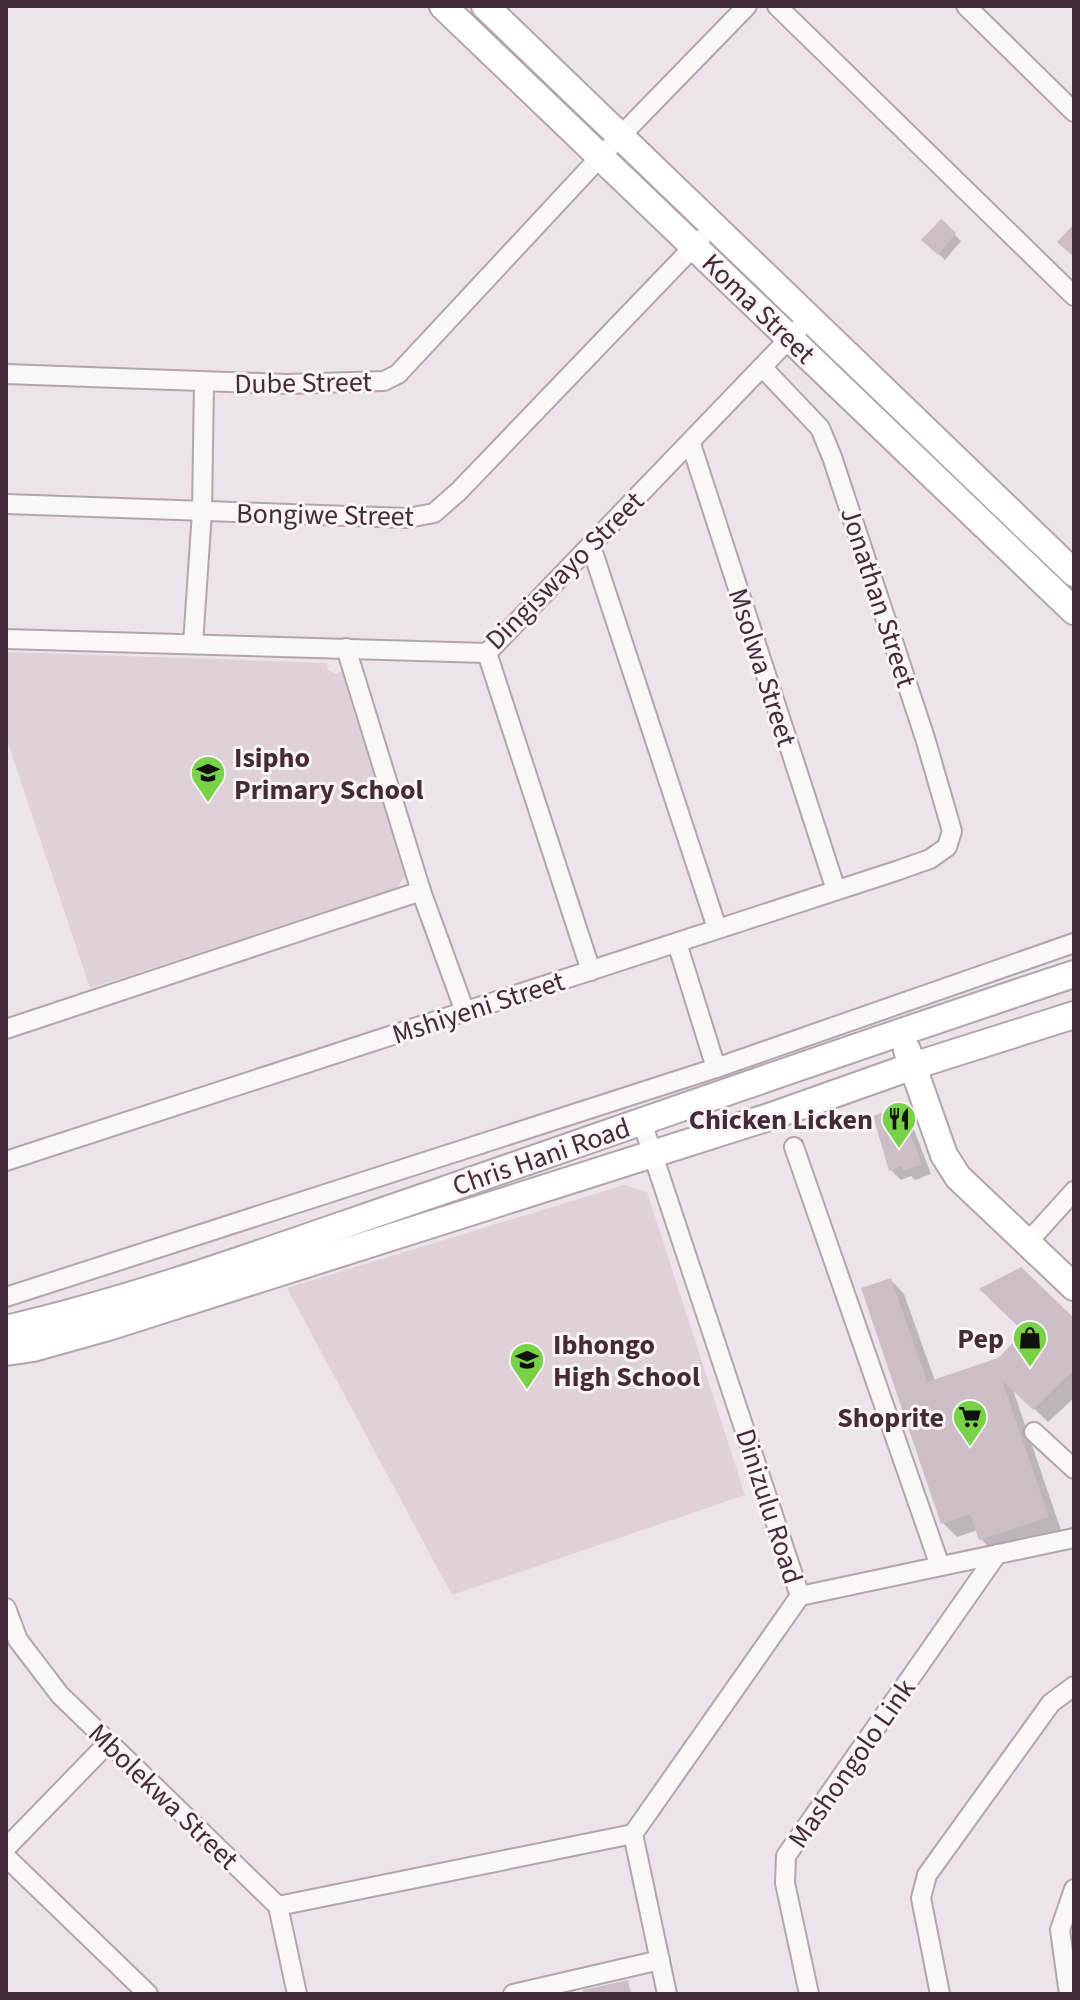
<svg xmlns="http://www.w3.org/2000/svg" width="1080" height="2000" font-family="'Source Sans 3',sans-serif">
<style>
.built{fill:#ded2d8}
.shadow{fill:#0003}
.building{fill:#ccbec6}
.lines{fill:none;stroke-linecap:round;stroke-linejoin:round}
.street-casing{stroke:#b3a5ad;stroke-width:22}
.secondary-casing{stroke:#b3a5ad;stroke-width:30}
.street{stroke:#faf7f8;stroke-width:18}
.secondary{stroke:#fff;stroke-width:26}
.labels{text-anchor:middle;stroke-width:6;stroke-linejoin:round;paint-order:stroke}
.street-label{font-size:28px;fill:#452b39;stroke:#f9f4f7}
.poi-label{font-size:28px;font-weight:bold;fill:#452b39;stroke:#f9f4f7;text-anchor:end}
</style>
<rect width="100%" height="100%" fill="#ece4e9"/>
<!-- built -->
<g class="built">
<path d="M6 652 327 663 328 670 336 674 343 670 409 870 396 889 90 988 6 737Z"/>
<path d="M624 1185 647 1192 745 1495 452 1595 287 1288Z"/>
</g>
<!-- shadow -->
<g class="shadow">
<path d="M941 222 961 241 945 260 924 240Z"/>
<path d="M899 1109 910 1119 931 1174 915 1180 911 1176 901 1180 891 1170Z"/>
<path d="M891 1280 904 1294 935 1381 999 1360 1074 1321V1398L1048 1422 1012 1387 1061 1530 995 1553 981 1539 978 1530 957 1537 943 1523Z"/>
</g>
<!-- building -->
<g class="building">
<path d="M941 219 956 233 938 255 921 240Z"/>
<path d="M1074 224V257L1057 242Z"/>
<path d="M900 1106 922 1164 903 1171 901 1166 889 1171 873 1116Z"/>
<path d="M1021 1267 1074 1318V1370L1033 1410 1002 1380 1049 1517 979 1540 970 1514 941 1524 861 1288 891 1278 927 1382 998 1358 1024 1332 979 1289Z"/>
<path d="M628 1980 631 1994H584L583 1990Z"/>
</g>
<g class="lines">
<defs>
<g id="street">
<path d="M777 6 1074 296"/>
<path d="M966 6 1074 112"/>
<path d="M6 374 287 384 384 381 398 374 601 156 747 6"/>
<path d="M691 444 836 890"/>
<path d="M6 504 408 518 434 513 459 491 701 239"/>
<path d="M591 546 717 928"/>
<path d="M6 639 487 653 809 318"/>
<path d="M193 644 202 512 204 383"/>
<path d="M346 648 421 891 464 1009"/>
<path d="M487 653 591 971"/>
<path d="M677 943 716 1068"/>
<path d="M6 1029 421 891"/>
<path d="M642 1122 800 1596 633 1834 667 1994"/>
<path d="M794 1147 940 1566"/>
<path d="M6 1161 896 871 930 859 947 847 952 831 925 738 832 457 820 428 762 367"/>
<path d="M1028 1242 1074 1191"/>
<path d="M6 1297 716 1068 1074 943"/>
<path d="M1034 1432 1074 1469"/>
<path d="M800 1596 1074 1538"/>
<path d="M6 1608 18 1640 60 1695 278 1906 297 1994"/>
<path d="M6 1848 108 1743"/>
<path d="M6 1857 148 1994"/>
<path d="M278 1906 633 1834"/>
<path d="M513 1994 660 1960"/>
<path d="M809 1994 785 1883 786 1856 997 1554"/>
<path d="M940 1994 921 1898 927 1875 1051 1703 1074 1686"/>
<path d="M1069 1994 1060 1930 1074 1889"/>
</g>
<g id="secondary">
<path d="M443 6 1074 611"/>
<path d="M485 6 1074 573"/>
<path d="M907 1050 944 1155 958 1177 1074 1287"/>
<path d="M6 1329C152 1295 291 1242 433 1194 646 1120 859 1045 1074 974"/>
<path d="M6 1352 33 1348 108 1327 769 1117 913 1066 1074 1015"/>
</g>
</defs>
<!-- street casing -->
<use href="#street" class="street-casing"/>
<!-- secondary casing -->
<use href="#secondary" class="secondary-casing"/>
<!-- street -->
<use href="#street" class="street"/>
<!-- secondary -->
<use href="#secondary" class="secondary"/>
</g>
<!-- icons -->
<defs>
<symbol id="school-pin" viewBox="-11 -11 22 30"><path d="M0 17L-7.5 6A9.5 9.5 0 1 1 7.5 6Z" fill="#77d248" stroke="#f9f4f7"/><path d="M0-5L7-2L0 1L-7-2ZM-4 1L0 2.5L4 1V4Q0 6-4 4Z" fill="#111"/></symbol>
<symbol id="restaurant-pin" viewBox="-11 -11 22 30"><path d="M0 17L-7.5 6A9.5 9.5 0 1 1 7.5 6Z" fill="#77d248" stroke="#f9f4f7"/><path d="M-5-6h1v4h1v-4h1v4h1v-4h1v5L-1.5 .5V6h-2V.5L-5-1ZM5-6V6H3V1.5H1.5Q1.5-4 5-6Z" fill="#111"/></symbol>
<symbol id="shop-pin" viewBox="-11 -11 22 30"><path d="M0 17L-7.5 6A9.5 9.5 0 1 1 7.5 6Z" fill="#77d248" stroke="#f9f4f7"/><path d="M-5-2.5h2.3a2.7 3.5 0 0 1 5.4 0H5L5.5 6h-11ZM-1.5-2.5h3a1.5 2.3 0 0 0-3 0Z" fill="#111"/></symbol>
<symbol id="supermarket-pin" viewBox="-11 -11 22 30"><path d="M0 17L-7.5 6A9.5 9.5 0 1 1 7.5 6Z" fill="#77d248" stroke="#f9f4f7"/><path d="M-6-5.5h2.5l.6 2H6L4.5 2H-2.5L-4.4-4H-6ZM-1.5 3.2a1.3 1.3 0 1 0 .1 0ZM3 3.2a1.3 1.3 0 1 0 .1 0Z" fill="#111"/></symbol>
</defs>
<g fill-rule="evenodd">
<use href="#school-pin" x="188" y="753" width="40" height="54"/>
<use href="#restaurant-pin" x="879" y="1099" width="40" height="54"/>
<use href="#shop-pin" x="1010" y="1318" width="40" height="54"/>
<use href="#school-pin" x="507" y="1340" width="40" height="54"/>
<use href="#supermarket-pin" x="950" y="1397" width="40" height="54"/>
</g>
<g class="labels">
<!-- street labels -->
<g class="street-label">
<text transform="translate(759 308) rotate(44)" y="10">Koma Street</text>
<text transform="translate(303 382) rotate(-1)" y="10">Dube Street</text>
<text transform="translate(325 514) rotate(1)" y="10">Bongiwe Street</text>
<text transform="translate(564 570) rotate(-45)" y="10">Dingiswayo Street</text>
<text transform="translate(879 597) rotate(72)" y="10">Jonathan Street</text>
<text transform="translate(763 667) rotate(72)" y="10">Msolwa Street</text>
<text transform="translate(478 1007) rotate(-18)" y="10">Mshiyeni Street</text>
<text transform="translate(541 1156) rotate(-19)" y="10">Chris Hani Road</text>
<text transform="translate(770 1506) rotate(72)" y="10">Dinizulu Road</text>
<text transform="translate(851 1763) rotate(-55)" y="10">Mashongolo Link</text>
<text transform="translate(164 1796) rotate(44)" y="10">Mbolekwa Street</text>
</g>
<!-- poi labels -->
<g class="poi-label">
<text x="234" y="767" text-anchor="start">Isipho<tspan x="234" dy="32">Primary School</tspan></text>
<text x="873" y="1129">Chicken Licken</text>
<text x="1004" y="1348">Pep</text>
<text x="553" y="1354" text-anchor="start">Ibhongo<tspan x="553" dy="32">High School</tspan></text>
<text x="944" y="1427">Shoprite</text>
</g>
</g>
<!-- border -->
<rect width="1080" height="2000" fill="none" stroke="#452b39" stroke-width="16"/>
</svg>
